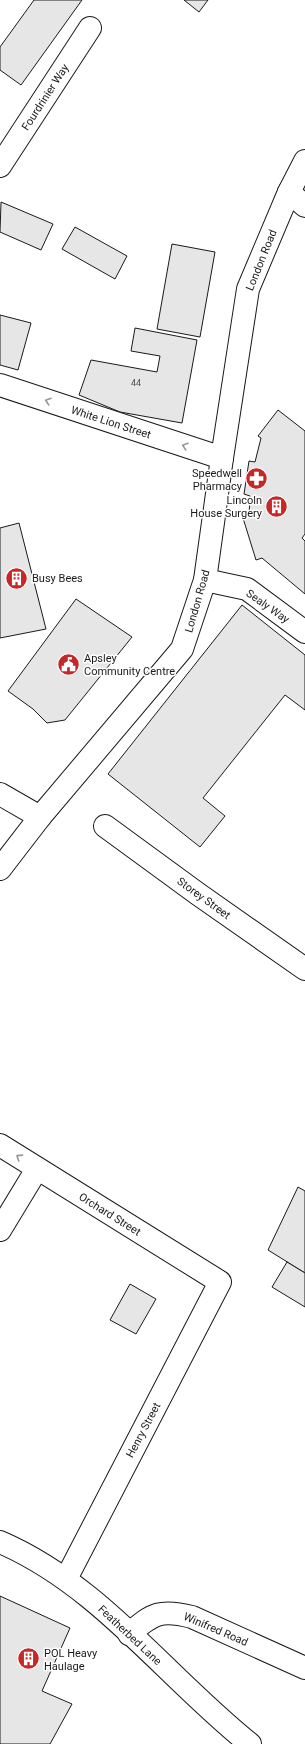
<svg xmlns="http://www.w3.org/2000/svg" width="305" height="1744" font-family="Roboto,sans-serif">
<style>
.building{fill:#e6e6e6;stroke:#1a1a1a}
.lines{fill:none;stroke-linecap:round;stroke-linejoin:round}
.minor-casing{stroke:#1a1a1a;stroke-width:24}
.major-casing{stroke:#1a1a1a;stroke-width:24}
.minor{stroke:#fff;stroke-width:22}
.major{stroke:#fff;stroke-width:22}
.oneway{stroke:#989898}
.labels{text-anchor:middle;stroke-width:3;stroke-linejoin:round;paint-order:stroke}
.number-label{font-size:9px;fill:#4d4d4d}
.street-label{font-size:11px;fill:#1a1a1a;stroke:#fff}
.poi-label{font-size:11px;fill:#1a1a1a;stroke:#fff;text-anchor:start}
</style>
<rect width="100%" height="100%" fill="#fff"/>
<!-- building -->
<g class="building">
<path d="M34 0H82L21 85 0 70V47Z"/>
<path d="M184 0H208L199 12Z"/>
<path d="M1 202 53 224 41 250 0 232Z"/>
<path d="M75 227 127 256 115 279 62 249Z"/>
<path d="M172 244 215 252 200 337 157 329Z"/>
<path d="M0 315 31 323 18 370 0 365Z"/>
<path d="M135 328 197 340 182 423 120 412 79 395 91 360 157 372 160 356 131 351Z"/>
<path d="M278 410 305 431V534L302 538 305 541V594L262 558 256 560 243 518 249 516 250 496 244 494 249 461 255 462 261 438 258 436Z"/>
<path d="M19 523 46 629 0 638V528Z"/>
<path d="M76 599 132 637 65 720 47 723 33 709 8 691Z"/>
<path d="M242 605 305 655V710L285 695 203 798 225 816 200 847 108 774Z"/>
<path d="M298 1187 305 1191V1273L268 1250Z"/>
<path d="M287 1262 305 1273V1307L272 1287Z"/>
<path d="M130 1284 156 1299 136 1334 110 1320Z"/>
<path d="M0 1596 70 1628 42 1691 72 1704 50 1744H0Z"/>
</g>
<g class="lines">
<defs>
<g id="minor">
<path d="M0 166 90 28"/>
<path d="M289 192 305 206"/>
<path d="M0 385 222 458"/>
<path d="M205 580 247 589 305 632"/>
<path d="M0 794 40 817"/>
<path d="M105 826 198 894 305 969"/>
<path d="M0 1145 220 1282 66 1579"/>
<path d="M0 1230 37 1169"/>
<path d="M0 1542C100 1585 166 1677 250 1744"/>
<path d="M129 1634C153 1613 161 1609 192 1617L305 1668"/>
</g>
<path id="major" d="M0 869 40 817 182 649 205 580 222 458 248 289 289 192 305 161"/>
</defs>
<!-- minor casing -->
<use href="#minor" class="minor-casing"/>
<!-- major casing -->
<use href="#major" class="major-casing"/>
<!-- minor -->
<use href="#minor" class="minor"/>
<!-- major -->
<use href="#major" class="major"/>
</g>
<!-- one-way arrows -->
<defs><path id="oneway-chevron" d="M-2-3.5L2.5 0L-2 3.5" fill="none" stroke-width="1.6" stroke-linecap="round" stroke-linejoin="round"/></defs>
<g class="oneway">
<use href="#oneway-chevron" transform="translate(48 401) rotate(-162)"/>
<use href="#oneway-chevron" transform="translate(185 446) rotate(-162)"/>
<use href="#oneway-chevron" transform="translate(19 1157) rotate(-147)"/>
</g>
<!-- icons -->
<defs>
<symbol id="pharmacy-disc" viewBox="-11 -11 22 22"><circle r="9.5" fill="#c62828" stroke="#fff"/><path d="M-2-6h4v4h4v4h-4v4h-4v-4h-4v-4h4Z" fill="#fff"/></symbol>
<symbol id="building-disc" viewBox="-11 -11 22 22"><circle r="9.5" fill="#c62828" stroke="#fff"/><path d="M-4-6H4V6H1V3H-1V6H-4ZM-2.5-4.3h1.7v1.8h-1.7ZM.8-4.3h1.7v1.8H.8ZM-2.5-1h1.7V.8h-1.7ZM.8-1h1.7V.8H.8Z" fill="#fff"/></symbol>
<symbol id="civic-disc" viewBox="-11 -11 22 22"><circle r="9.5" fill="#c62828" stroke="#fff"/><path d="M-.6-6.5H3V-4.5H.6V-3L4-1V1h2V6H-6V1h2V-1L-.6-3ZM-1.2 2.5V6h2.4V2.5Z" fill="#fff"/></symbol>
</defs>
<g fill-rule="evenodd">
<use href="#pharmacy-disc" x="244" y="466" width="25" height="25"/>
<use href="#building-disc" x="264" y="494" width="25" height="25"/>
<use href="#building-disc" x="4" y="566" width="25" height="25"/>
<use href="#civic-disc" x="56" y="652" width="25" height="25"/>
<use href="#building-disc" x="16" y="1646" width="25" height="25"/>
</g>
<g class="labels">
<!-- number labels -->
<g class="number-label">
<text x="136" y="386">44</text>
</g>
<!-- street labels -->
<g class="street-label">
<text transform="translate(45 97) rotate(-57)" y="4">Fourdrinier Way</text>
<text transform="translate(261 260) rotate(-68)" y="4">London Road</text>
<text transform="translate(111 422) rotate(18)" y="4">White Lion Street</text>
<text transform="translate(197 601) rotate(-74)" y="4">London Road</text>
<text transform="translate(268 606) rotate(35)" y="4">Sealy Way</text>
<text transform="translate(204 898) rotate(36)" y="4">Storey Street</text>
<text transform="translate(110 1214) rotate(32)" y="4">Orchard Street</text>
<text transform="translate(143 1430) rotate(-62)" y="4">Henry Street</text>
<text transform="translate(216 1629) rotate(23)" y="4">Winifred Road</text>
<text transform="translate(130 1635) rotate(43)" y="4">Featherbed Lane</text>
</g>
<!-- poi labels -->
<g class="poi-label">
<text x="242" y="477" text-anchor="end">Speedwell<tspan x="242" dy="13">Pharmacy</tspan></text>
<text x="262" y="504" text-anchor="end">Lincoln<tspan x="262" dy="13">House Surgery</tspan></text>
<text x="32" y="582">Busy Bees</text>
<text x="84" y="662">Apsley<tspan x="84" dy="13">Community Centre</tspan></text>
<text x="44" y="1657">POL Heavy<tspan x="44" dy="13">Haulage</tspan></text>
</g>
</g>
</svg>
